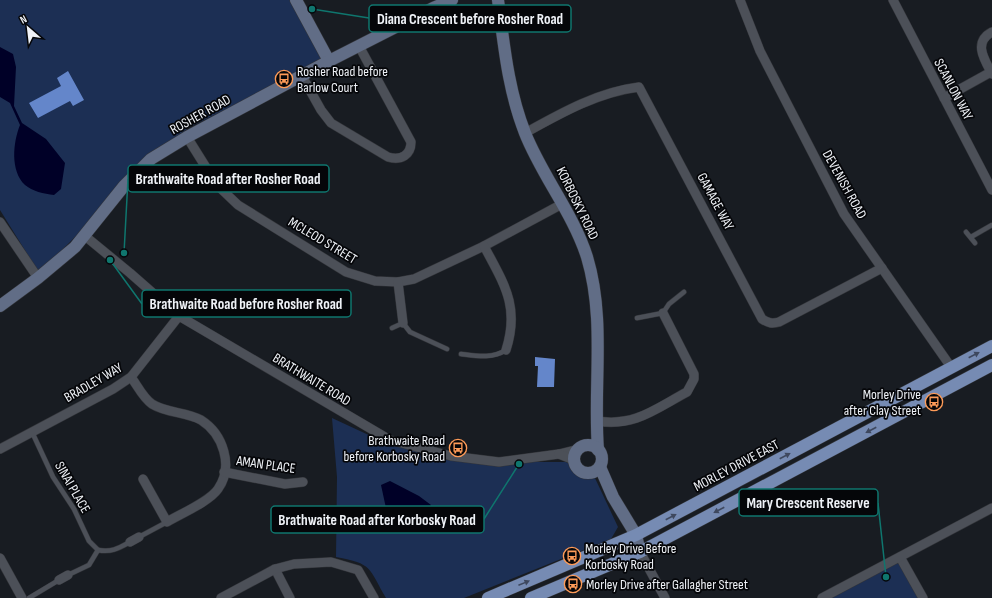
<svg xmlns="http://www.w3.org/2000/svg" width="992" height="598" font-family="'Sofia Sans Condensed',sans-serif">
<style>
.green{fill:#1c2f54}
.water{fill:#000027}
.building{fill:#6486ca}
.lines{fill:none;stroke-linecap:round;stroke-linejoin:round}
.lane-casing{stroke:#33353a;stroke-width:5.5}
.street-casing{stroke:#33353a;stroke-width:10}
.secondary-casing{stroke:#33353a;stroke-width:13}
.primary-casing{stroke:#33353a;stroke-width:13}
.lane{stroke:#4c5058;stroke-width:4.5}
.street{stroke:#4c5058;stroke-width:9}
.secondary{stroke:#616d86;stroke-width:12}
.primary{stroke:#768bb3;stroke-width:12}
.oneway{fill:#3e485e}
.labels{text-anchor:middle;stroke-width:3.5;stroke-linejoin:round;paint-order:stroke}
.poi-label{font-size:14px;fill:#eff2f7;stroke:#050609;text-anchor:start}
.street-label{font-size:14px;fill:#eff2f7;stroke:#050609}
.leader{fill:none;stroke:#0f766e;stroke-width:1.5}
.callout-dot{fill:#0f766e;stroke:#050609;stroke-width:1.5}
.callout{fill:#050609;stroke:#0f766e;stroke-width:1.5}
.callout-label{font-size:15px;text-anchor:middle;font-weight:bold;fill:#eff2f7}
</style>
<rect width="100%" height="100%" fill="#181c22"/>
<!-- green -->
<g class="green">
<path d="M0 0H296L328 59 190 127 149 156 84 228 39 273 0 210Z"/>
<path d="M332 418 388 444 466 462H566L594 476 618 527 611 539 464 598H386C368 567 373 564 336 557L337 477Z"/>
<path d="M900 557 923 598H822Z"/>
</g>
<!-- water -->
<g class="water">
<path d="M0 47 13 54 16 67 14 106 22 123 46 139 65 163 61 189 54 195C44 194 32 191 25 185 10 171 13 142 20 125L10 103 0 97Z"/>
<path d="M390 481 419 496 431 505 424 517 414 527 398 528 389 522 381 485Z"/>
</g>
<!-- building -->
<g class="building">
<path d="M68 71 84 100 73 106 70 101 38 118 29 103 61 86 57 78Z"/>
<path d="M535 357 555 359 554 387H537L538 366H535Z"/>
</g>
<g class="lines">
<defs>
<g id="lane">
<path d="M966 232 975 243"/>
<path d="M971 237 992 225"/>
<path d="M637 318 663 313 669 304 684 292"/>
<path d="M392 328 403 323 410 332 447 349"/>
<path d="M461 354C477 356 492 359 506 350"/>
<path d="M32 432 53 477 74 509 89 541 98 550"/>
<path d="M139 537 167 522"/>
<path d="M68 575 89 565 98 550C111 553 119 548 130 542"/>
<path d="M29 598 59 580"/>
</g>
<g id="street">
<path d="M740 0 760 51 844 214 951 367"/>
<path d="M893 0 992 190"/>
<path d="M992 32C973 42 984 59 992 74"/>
<path d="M302 76 321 110 331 123 388 157C401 161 411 155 411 142L359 46"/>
<path d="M944 98 991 72"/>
<path d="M525 133C561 113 598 92 639 87L762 319C768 323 772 324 779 322L882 268"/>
<path d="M187 137 217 185 238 205 346 272 375 281 398 282 414 279 484 246 562 204"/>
<path d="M0 222 38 278"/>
<path d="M85 236 130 273 179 316 390 440 451 456 499 462 559 454 579 449"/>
<path d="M484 246C504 284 520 306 506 350"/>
<path d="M398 282 403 323"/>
<path d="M131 377C137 385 143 398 152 404 166 413 186 412 201 420 223 434 234 466 218 489 209 502 180 514 167 522L143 479"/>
<path d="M597 421C635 427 655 409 687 392L694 379V374L663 313"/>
<path d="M0 449 113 389 131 377 179 316"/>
<path d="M559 454 574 460"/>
<path d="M224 472 285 484 303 482"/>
<path d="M130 542 139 537"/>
<path d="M640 552 665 598"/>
<path d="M900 557 923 598"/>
<path d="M0 558 22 598"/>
<path d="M275 569 290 598"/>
<path d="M59 580 68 575"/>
<path d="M221 598 275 569 294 564 331 562 358 570 374 598"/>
<path d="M822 598 992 508"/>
</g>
<g id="secondary">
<path d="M296 0 329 61"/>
<path d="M498 0C504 45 508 90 525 133 542 176 573 213 587 257 606 320 593 386 598 450"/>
<path d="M0 306 38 278 75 247 124 186 151 159 187 137 329 61 433 8 452 0"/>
<circle cx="588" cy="459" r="14"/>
<path d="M600 467 613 497 636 535 640 552"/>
</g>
<g id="primary">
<path d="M488 598 636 535 992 346"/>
<path d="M531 598 640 552 992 365"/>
</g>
</defs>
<!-- lane casing -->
<use href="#lane" class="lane-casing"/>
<!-- street casing -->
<use href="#street" class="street-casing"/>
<!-- secondary casing -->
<use href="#secondary" class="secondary-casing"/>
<!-- primary casing -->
<use href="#primary" class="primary-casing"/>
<!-- lane -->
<use href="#lane" class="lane"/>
<!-- street -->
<use href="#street" class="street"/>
<!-- secondary -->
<use href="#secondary" class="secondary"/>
<!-- primary -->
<use href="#primary" class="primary"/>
</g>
<!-- one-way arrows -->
<defs><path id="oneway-solid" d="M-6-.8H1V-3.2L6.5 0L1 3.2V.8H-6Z"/></defs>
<g class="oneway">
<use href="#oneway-solid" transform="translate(974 355) rotate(-27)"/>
<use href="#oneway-solid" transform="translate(871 430) rotate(152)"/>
<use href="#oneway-solid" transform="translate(785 456) rotate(-28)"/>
<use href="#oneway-solid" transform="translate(719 510) rotate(152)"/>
<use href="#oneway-solid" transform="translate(671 517) rotate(-28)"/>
<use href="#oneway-solid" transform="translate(524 583) rotate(-22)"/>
</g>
<!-- icons -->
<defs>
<symbol id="bus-ring" viewBox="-11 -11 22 22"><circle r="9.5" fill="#050609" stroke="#fe9b58" stroke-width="1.5"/><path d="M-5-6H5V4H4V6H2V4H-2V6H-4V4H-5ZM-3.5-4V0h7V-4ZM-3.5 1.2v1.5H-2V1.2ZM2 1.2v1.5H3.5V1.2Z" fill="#fe9b58"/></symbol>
</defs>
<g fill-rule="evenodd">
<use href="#bus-ring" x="274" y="69" width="20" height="20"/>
<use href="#bus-ring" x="924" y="392" width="20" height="20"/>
<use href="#bus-ring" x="448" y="438" width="20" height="20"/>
<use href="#bus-ring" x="562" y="546" width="20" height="20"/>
<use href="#bus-ring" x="563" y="574" width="20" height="20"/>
</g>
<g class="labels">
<!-- poi labels -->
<g class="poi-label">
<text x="297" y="76">Rosher Road before<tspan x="297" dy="16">Barlow Court</tspan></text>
<text x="921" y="399" text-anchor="end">Morley Drive<tspan x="921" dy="16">after Clay Street</tspan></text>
<text x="445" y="445" text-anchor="end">Brathwaite Road<tspan x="445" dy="16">before Korbosky Road</tspan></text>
<text x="585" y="553">Morley Drive Before<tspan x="585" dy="16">Korbosky Road</tspan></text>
<text x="586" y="589">Morley Drive after Gallagher Street</text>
</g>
<!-- street labels -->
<g class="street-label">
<text transform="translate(954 89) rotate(62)" y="5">SCANLON WAY</text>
<text transform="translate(200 114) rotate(-29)" y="5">ROSHER ROAD</text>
<text transform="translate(845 184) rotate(61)" y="5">DEVENISH ROAD</text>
<text transform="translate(716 201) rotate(62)" y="5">GAMAGE WAY</text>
<text transform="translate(578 203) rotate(64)" y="5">KORBOSKY ROAD</text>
<text transform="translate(323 240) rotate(31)" y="5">MCLEOD STREET</text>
<text transform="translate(312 379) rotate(31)" y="5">BRATHWAITE ROAD</text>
<text transform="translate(93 382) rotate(-30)" y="5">BRADLEY WAY</text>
<text transform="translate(266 464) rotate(8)" y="5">AMAN PLACE</text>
<text transform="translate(736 465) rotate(-28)" y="5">MORLEY DRIVE EAST</text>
<text transform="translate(73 487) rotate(60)" y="5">SINAI PLACE</text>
</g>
</g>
<!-- callouts -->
<path class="leader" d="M312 9L369 18M124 253L128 179M110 260L142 304M886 577L878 503M519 464L484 519"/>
<g class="callout-dot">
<circle cx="312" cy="9" r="4"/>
<circle cx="124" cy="253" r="4"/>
<circle cx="110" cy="260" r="4"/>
<circle cx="886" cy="577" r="4"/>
<circle cx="519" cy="464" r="4"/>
</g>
<g class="callout">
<rect x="369" y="5" width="202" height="27" rx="4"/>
<rect x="128" y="165" width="201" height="27" rx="4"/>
<rect x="142" y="290" width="209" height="27" rx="4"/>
<rect x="739" y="489" width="139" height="27" rx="4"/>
<rect x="271" y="506" width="213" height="27" rx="4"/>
</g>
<g class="callout-label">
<text x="470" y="24">Diana Crescent before Rosher Road</text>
<text x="228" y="184">Brathwaite Road after Rosher Road</text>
<text x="246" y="309">Brathwaite Road before Rosher Road</text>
<text x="808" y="508">Mary Crescent Reserve</text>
<text x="377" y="525">Brathwaite Road after Korbosky Road</text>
</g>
<!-- north arrow -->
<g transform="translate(28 28) rotate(332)" stroke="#050609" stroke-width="3" paint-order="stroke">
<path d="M0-3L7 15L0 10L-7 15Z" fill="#eff2f7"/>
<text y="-6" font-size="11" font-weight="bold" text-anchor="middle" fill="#eff2f7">N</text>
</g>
</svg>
